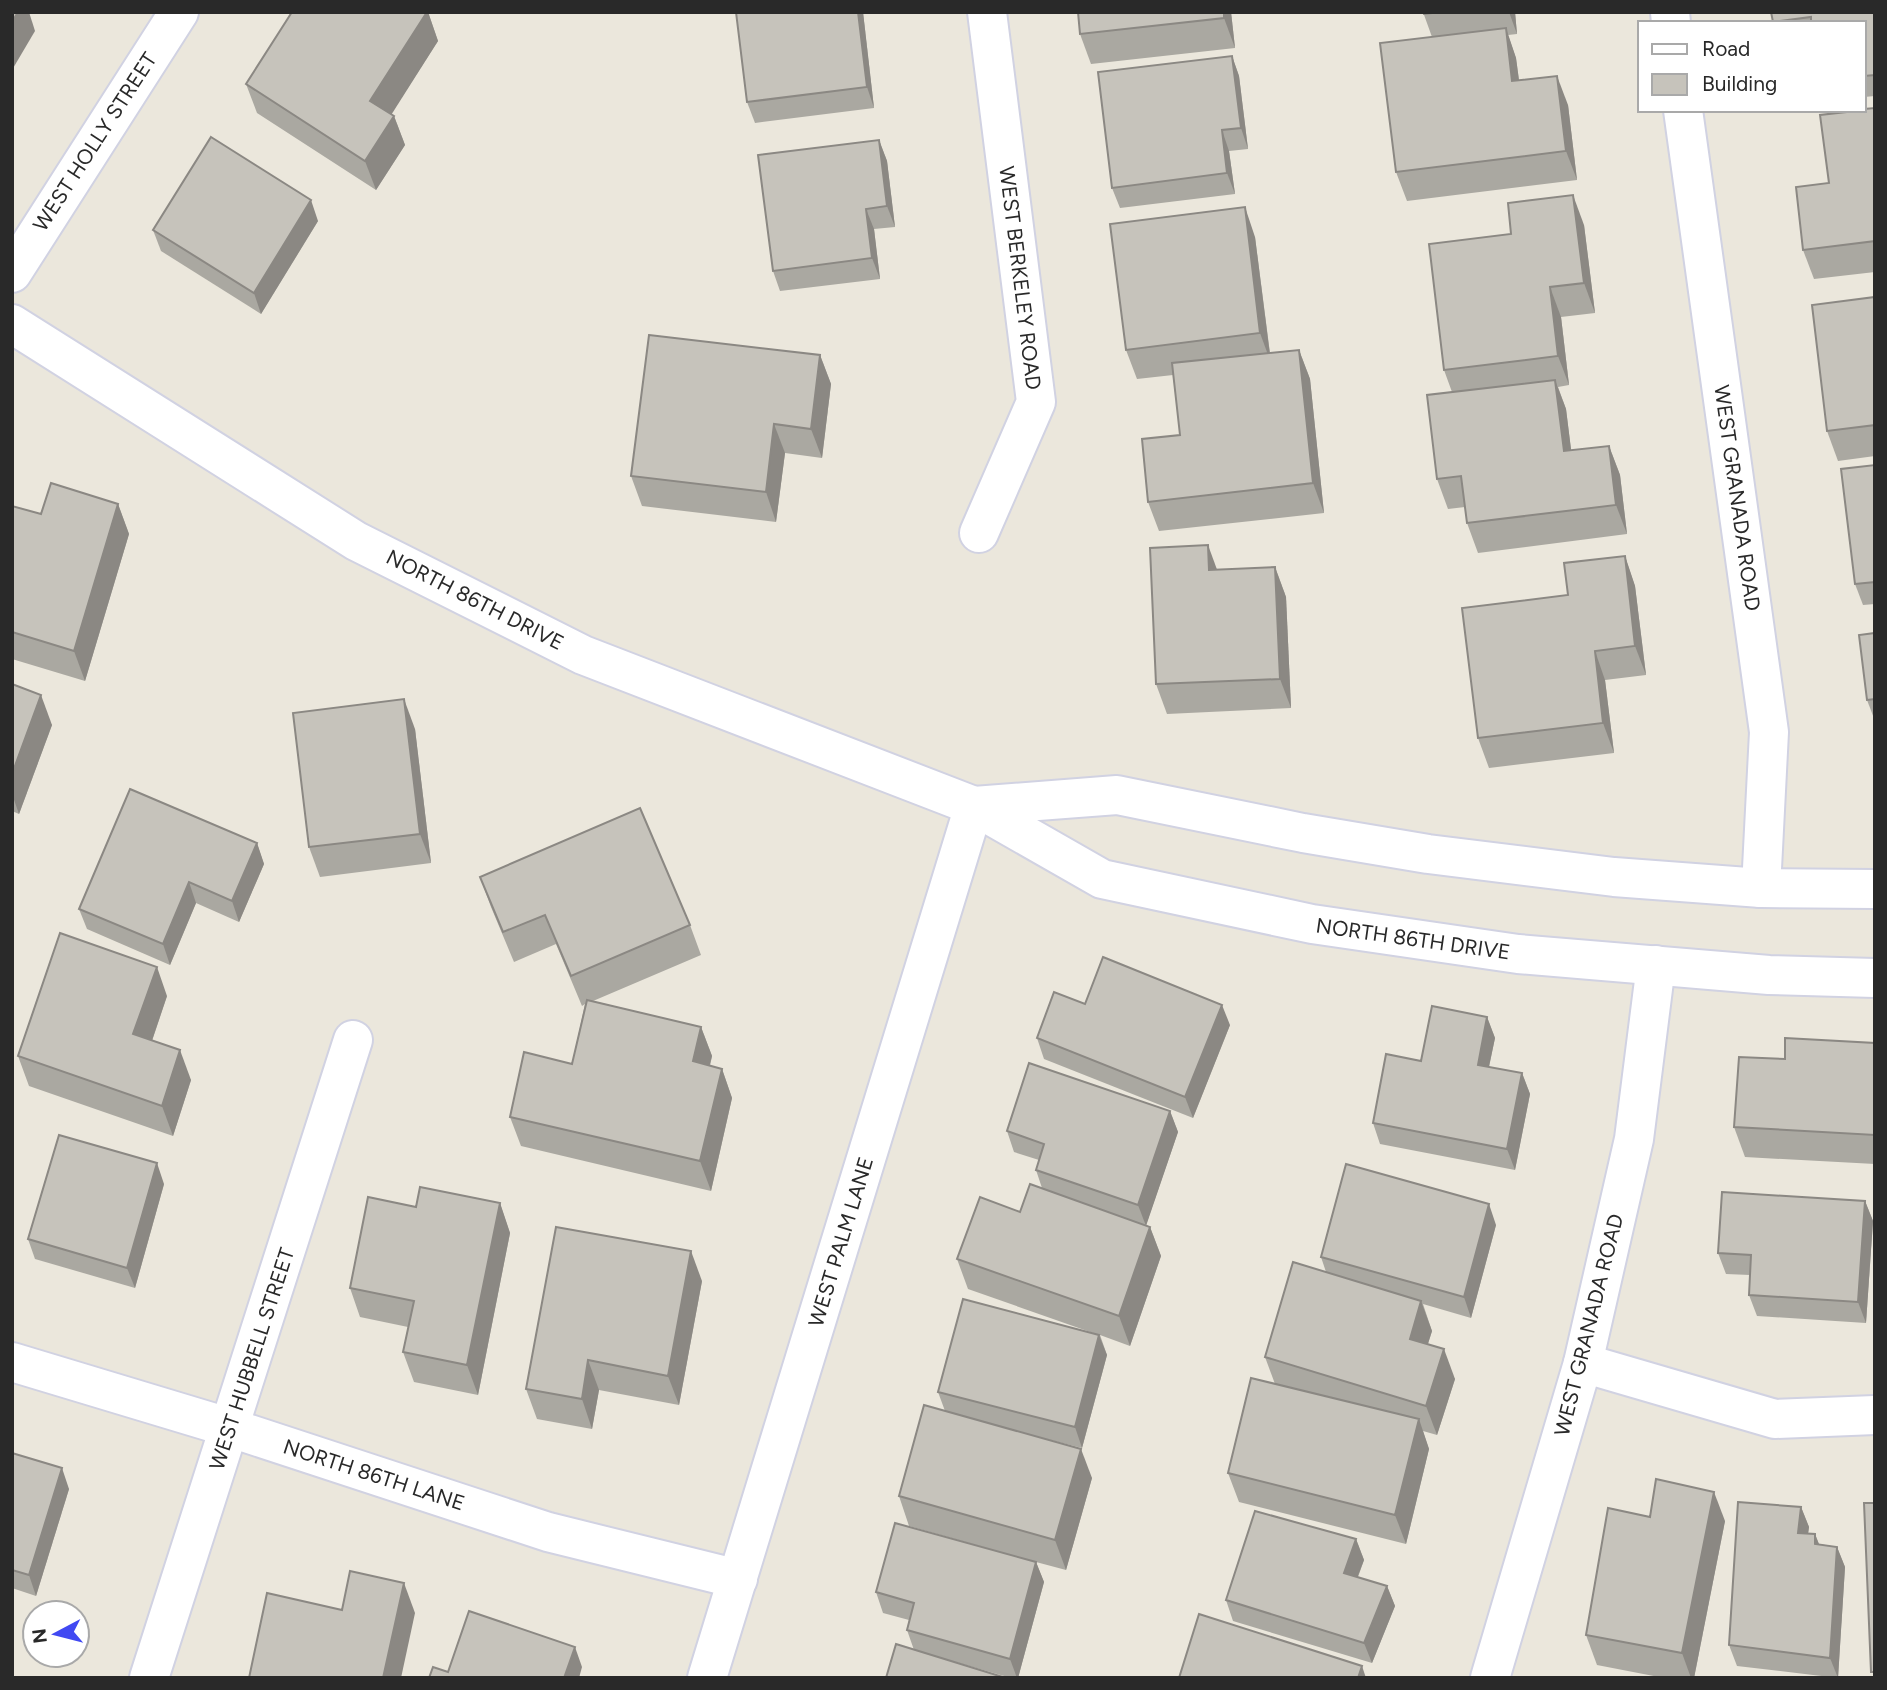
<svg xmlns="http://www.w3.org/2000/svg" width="1887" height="1690" font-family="Figtree,sans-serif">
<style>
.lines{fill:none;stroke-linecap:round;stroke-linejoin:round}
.street-casing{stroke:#d1d2e2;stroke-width:42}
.secondary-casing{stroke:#d1d2e2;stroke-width:42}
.street{stroke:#fff;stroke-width:38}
.secondary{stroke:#fff;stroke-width:38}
.wall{fill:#aaa8a1}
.shaded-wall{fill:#8b8883}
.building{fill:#c6c3bb;stroke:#8b8883;stroke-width:2}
.labels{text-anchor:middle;stroke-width:5;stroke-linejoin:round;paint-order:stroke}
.street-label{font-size:21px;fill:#292929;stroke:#fff}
</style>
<rect width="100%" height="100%" fill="#ebe7dc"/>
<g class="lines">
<defs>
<g id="street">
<path d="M1670 12 1671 23"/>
<path d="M1683 110 1769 732 1761 888"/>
<path d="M12 273 179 12"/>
<path d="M979 533 1036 402 987 12"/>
<path d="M12 1362 231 1428 548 1532 738 1579"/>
<path d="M1583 1363 1775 1419 1875 1415"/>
<path d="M149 1678 353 1040"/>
<path d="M707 1678 974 806"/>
<path d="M1490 1678 1583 1363 1634 1139 1656 965"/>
</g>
<g id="secondary">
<path d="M12 324 356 541 583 655 974 806 1102 879 1312 924 1518 954 1769 975 1875 978"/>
<path d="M974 806 1117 795 1303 833 1428 854 1614 877 1761 888 1875 889"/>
</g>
</defs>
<!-- street casing -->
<use href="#street" class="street-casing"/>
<!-- secondary casing -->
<use href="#secondary" class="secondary-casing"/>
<!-- street -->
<use href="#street" class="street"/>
<!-- secondary -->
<use href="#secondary" class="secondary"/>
</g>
<!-- wall -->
<g class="wall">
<path d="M292 12H428L438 41 391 114 394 116 405 145 376 190 257 113 246 84Z"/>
<path d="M736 12H863L874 108 755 123 747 102Z"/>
<path d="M1231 12 1235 48 1091 64 1080 34Z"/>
<path d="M1423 12H1515L1517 34 1508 35 1516 58 1519 80 1568 105 1577 180 1407 201 1396 172 1432 37Z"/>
<path d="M1771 12H1875V96L1864 97V23H1773Z"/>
<path d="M1232 56 1239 76 1248 149 1229 151 1235 194 1120 208 1112 188Z"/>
<path d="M1875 108V272L1814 279 1803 250 1829 183Z"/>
<path d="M879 140 887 161 895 227 874 229 880 279 780 291 773 271Z"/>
<path d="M318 221 261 314 161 251 153 230Z"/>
<path d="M1584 225 1595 313 1561 317 1569 385 1558 387 1566 409 1571 450 1609 446 1620 475 1627 534 1478 553 1467 523 1465 507 1448 509 1437 479 1452 392 1444 370Z"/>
<path d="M1255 237 1270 353 1299 350 1310 379 1324 513 1159 531 1148 502 1180 435 1173 375 1137 379 1126 350Z"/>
<path d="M1875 297V456L1838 461 1827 431Z"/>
<path d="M820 355 831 384 822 458 785 453 776 522 642 506 631 476Z"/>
<path d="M1875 465V604L1863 605 1855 584Z"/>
<path d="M118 504 129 534 85 681 12 659V506L41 514Z"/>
<path d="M1625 556 1635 586 1646 675 1605 680 1614 753 1489 768 1478 738 1568 595Z"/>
<path d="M1275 567 1286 597 1291 708 1167 714 1156 684 1217 570Z"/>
<path d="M1875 633V721L1867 700Z"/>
<path d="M12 684 52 725 19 814 12 811Z"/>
<path d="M415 729 431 863 320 877 309 847Z"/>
<path d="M257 843 264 864 239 922 196 903 170 965 87 929 79 909Z"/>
<path d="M480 877 690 925 701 955 593 1001 701 1027 712 1056 710 1066 722 1069 732 1098 711 1191 521 1146 510 1117 572 1064 585 1004 582 1006 556 944 514 962 491 907Z"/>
<path d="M167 996 152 1041 191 1080 173 1136 29 1086 18 1056Z"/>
<path d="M1085 1004 1230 1025 1193 1118 1044 1059 1037 1038Z"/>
<path d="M1487 1017 1495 1038 1489 1067 1522 1073 1530 1094 1515 1170 1380 1144 1373 1123 1421 1061Z"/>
<path d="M1875 1043V1164L1745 1157 1734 1127 1785 1059Z"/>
<path d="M1170 1111 1178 1132 1146 1225 1150 1227 1161 1256 1130 1346 1100 1335 1107 1355 1082 1448 1019 1432 1092 1478 1066 1570 1036 1562 1044 1582 1018 1678H1011L914 1650 907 1630 909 1620 883 1613 876 1592 1032 1561 909 1526 899 1496 945 1411 938 1392 1093 1333 968 1289 957 1259 1020 1212 1042 1188 1036 1170 1039 1160 1014 1152 1007 1131Z"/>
<path d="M164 1184 135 1288 35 1259 28 1239Z"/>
<path d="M1865 1201 1873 1221 1866 1323 1757 1316 1749 1295 1750 1275 1726 1274 1718 1253Z"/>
<path d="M500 1203 510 1233 478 1395 414 1382 403 1352 408 1327 360 1317 350 1288 416 1207Z"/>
<path d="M1496 1225 1471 1318 1423 1304 1432 1331 1428 1344 1455 1379 1437 1435 1423 1431 1429 1449 1406 1544 1239 1502 1228 1473 1275 1384 1265 1357 1326 1272 1321 1257Z"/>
<path d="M702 1281 679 1405 599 1390 592 1429 537 1419 526 1389Z"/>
<path d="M12 1453 69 1489 36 1596 12 1588Z"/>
<path d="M1801 1507 1809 1527 1808 1534H1815L1819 1544 1837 1547 1845 1567 1838 1678 1737 1666 1729 1645Z"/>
<path d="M1650 1517 1725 1521 1694 1678H1664L1597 1665 1586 1635Z"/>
<path d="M1356 1539 1364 1560 1358 1577 1387 1586 1395 1606 1372 1663 1233 1621 1226 1600Z"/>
</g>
<!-- shaded-wall -->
<g class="shaded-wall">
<path d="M18 12H29L35 31 12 70V22Z"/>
<path d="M427 12H428L438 41 381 131 370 101Z"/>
<path d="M858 12H863L874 108 867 87Z"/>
<path d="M1224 12H1231L1235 48 1224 18Z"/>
<path d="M1509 12H1515L1517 34Z"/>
<path d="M1506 28 1516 58 1523 111 1512 81Z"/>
<path d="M1232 56 1239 76 1248 149 1241 128Z"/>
<path d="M1557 76 1568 105 1577 180 1566 151Z"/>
<path d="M394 116 405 145 376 190 365 161Z"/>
<path d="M1222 130 1229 151 1235 194 1227 173Z"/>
<path d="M879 140 887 161 895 227 887 206Z"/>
<path d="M1573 195 1584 225 1595 313 1584 283Z"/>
<path d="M311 200 318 221 261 314 254 293Z"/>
<path d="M1245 207 1255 237 1271 363 1260 333Z"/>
<path d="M866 209 874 229 880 279 872 258Z"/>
<path d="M1550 287 1561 317 1569 385 1558 356Z"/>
<path d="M1299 350 1310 379 1324 513 1313 483Z"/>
<path d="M820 355 831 384 822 458 811 429Z"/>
<path d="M1555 380 1566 409 1575 481 1564 451Z"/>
<path d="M774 424 785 453 776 522 766 492Z"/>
<path d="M1609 446 1620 475 1627 534 1616 505Z"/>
<path d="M118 504 129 534 85 681 74 651Z"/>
<path d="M1208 545 1219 575 1209 570Z"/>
<path d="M1625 556 1635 586 1646 675 1635 646Z"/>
<path d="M1275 567 1286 597 1291 708 1280 679Z"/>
<path d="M1595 651 1605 680 1614 753 1603 723Z"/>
<path d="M41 695 52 725 19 814 12 794V774Z"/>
<path d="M404 699 415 729 431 863 420 834Z"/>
<path d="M257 843 264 864 239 922 232 901Z"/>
<path d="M189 882 196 903 170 965 163 944Z"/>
<path d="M157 967 167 996 144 1064 133 1034Z"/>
<path d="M1222 1005 1230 1025 1193 1118 1185 1097Z"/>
<path d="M1487 1017 1495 1038 1485 1085 1478 1065Z"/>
<path d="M701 1027 712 1056 703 1091 693 1061Z"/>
<path d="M180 1050 191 1080 173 1136 162 1106Z"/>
<path d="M722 1069 732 1098 711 1191 700 1161Z"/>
<path d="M1522 1073 1530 1094 1515 1170 1507 1149Z"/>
<path d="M1170 1111 1178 1132 1146 1226 1138 1205Z"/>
<path d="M157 1163 164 1184 135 1288 127 1268Z"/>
<path d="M1865 1201 1873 1221 1866 1323 1858 1302Z"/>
<path d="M500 1203 510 1233 478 1395 467 1365Z"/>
<path d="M1489 1204 1496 1225 1471 1318 1464 1297Z"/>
<path d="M1150 1227 1161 1256 1130 1346 1119 1316Z"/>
<path d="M691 1251 702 1281 679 1405 668 1376Z"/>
<path d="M1421 1301 1432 1331 1420 1368 1410 1339Z"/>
<path d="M1099 1335 1107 1355 1082 1448 1075 1427Z"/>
<path d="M1444 1349 1455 1379 1437 1435 1426 1406Z"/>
<path d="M588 1360 599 1390 592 1429 582 1399Z"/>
<path d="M1419 1419 1429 1449 1406 1544 1395 1515Z"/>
<path d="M1081 1449 1092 1478 1066 1570 1055 1540Z"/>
<path d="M62 1468 69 1489 36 1596 29 1575Z"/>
<path d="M1714 1492 1725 1521 1694 1678H1691L1682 1653Z"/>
<path d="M1801 1507 1809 1527 1805 1554 1798 1533Z"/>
<path d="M1815 1534 1823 1555 1815 1544Z"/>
<path d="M1356 1539 1364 1560 1351 1594 1344 1573Z"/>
<path d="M1837 1547 1845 1567 1838 1678 1830 1658Z"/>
<path d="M1036 1562 1044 1582 1018 1678H1017L1010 1659Z"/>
<path d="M404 1583 415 1613 401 1678H383Z"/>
<path d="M1387 1586 1395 1606 1372 1663 1364 1643Z"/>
<path d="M575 1647 582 1667 579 1678H564Z"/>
<path d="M1362 1666 1366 1678H1358Z"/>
</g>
<!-- building -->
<g class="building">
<path d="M12 12H18L12 22Z"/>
<path d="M292 12H427L370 101 394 116 365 161 246 84Z"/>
<path d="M736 12H858L867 87 747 102Z"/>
<path d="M1078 12H1224V18L1080 34Z"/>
<path d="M1423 12H1441L1424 14Z"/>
<path d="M1771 12H1875V75L1864 76V23H1811V17L1773 22Z"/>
<path d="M1506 28 1512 81 1557 76 1566 151 1396 172 1380 43Z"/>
<path d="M1232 56 1241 128 1222 130 1227 173 1112 188 1098 72Z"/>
<path d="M1875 108V241L1803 250 1796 187 1829 183 1820 115 1864 110V109Z"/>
<path d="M211 137 311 200 254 293 153 230Z"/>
<path d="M879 140 887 206 866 209 872 258 773 271 758 155Z"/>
<path d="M1573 195 1584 283 1550 287 1558 356 1444 370 1429 244 1511 234 1508 203Z"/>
<path d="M1245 207 1260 333 1126 350 1110 224Z"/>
<path d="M1875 297V425L1827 431 1812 305Z"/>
<path d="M649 335 820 355 811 429 774 424 766 492 631 476Z"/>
<path d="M1299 350 1313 483 1148 502 1142 439 1180 435 1172 363Z"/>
<path d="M1555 380 1564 451 1609 446 1616 505 1467 523 1461 476 1437 479 1427 395Z"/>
<path d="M1875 465V582L1855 584 1841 469Z"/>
<path d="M51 483 118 504 74 651 12 632V506L41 514Z"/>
<path d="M1208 545 1209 570 1275 567 1280 679 1156 684 1150 548Z"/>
<path d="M1625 556 1635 646 1595 651 1603 723 1478 738 1462 608 1568 595 1564 563Z"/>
<path d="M1875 633V699L1867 700 1859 635Z"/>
<path d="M12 684 41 695 12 774Z"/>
<path d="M404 699 420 834 309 847 293 713Z"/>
<path d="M130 789 257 843 232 901 189 882 163 944 79 909Z"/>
<path d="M640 808 690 925 571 976 545 915 503 932 480 877Z"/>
<path d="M60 933 157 967 133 1034 180 1050 162 1106 18 1056Z"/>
<path d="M1103 957 1222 1005 1185 1097 1037 1038 1054 992 1085 1004Z"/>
<path d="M587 1000 701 1027 693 1061 722 1069 700 1161 510 1117 524 1052 572 1064Z"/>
<path d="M1432 1006 1487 1017 1478 1065 1522 1073 1507 1149 1373 1123 1386 1054 1421 1061Z"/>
<path d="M1785 1038 1875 1043V1135L1734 1127 1739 1057 1785 1059Z"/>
<path d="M1029 1063 1170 1111 1138 1205 1036 1170 1044 1144 1007 1131Z"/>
<path d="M59 1135 157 1163 127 1268 28 1239Z"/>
<path d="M1346 1164 1489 1204 1464 1297 1321 1257Z"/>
<path d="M1030 1184 1150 1227 1119 1316 957 1259 980 1197 1020 1212Z"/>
<path d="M420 1187 500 1203 467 1365 403 1352 414 1301 350 1288 368 1197 416 1207Z"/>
<path d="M1722 1192 1865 1201 1858 1302 1749 1295 1751 1255 1718 1253Z"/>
<path d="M556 1227 691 1251 668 1376 588 1360 582 1399 526 1389Z"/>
<path d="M1293 1262 1421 1301 1410 1339 1444 1349 1426 1406 1265 1357Z"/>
<path d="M963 1299 1099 1335 1075 1427 938 1392Z"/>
<path d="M1251 1378 1419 1419 1395 1515 1228 1473Z"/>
<path d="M924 1405 1081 1449 1055 1540 899 1496Z"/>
<path d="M12 1453 62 1468 29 1575 12 1570Z"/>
<path d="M1656 1479 1714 1492 1682 1653 1586 1635 1608 1508 1650 1517Z"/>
<path d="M1738 1502 1801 1507 1798 1533 1815 1534V1544L1837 1547 1830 1658 1729 1645Z"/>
<path d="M1864 1503H1875V1672H1871Z"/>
<path d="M1255 1511 1356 1539 1344 1573 1387 1586 1364 1643 1226 1600Z"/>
<path d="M895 1523 1036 1562 1010 1659 907 1630 914 1603 876 1592Z"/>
<path d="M350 1571 404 1583 383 1678H249L267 1593 342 1610Z"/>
<path d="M469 1611 575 1647 564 1678H429L433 1667 448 1672Z"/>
<path d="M1199 1614 1362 1666 1358 1678H1179Z"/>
<path d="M896 1644 1006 1678H886Z"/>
</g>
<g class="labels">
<!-- street labels -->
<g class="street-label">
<text transform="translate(95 142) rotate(-57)" y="7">WEST HOLLY STREET</text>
<text transform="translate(1020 278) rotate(83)" y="7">WEST BERKELEY ROAD</text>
<text transform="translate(1737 498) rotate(82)" y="7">WEST GRANADA ROAD</text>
<text transform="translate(475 600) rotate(27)" y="7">NORTH 86TH DRIVE</text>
<text transform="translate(1413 939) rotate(8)" y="7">NORTH 86TH DRIVE</text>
<text transform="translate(841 1242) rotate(-73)" y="7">WEST PALM LANE</text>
<text transform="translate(1589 1325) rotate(-76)" y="7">WEST GRANADA ROAD</text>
<text transform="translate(252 1359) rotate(-72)" y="7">WEST HUBBELL STREET</text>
<text transform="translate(374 1475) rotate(18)" y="7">NORTH 86TH LANE</text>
</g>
</g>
<!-- border -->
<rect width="1887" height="1690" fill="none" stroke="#292929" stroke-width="28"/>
<!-- legend -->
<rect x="1638" y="21" width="228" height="91" fill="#ffffff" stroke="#a9a9a9" stroke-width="2"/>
<rect x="1652" y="44" width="35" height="10" fill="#ffffff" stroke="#a9a9a9" stroke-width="2"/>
<text x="1702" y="56" font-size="21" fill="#292929">Road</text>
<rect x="1652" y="74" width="35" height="21" fill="#c6c3bb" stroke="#a9a9a9" stroke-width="2"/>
<text x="1702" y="91" font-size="21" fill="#292929">Building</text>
<!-- north arrow -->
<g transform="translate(56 1634) rotate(263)"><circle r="33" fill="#ffffff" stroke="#a9a9a9" stroke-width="2"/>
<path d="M0-5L12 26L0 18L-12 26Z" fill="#4149f2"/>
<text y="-10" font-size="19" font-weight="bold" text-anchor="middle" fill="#292929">N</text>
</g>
</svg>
